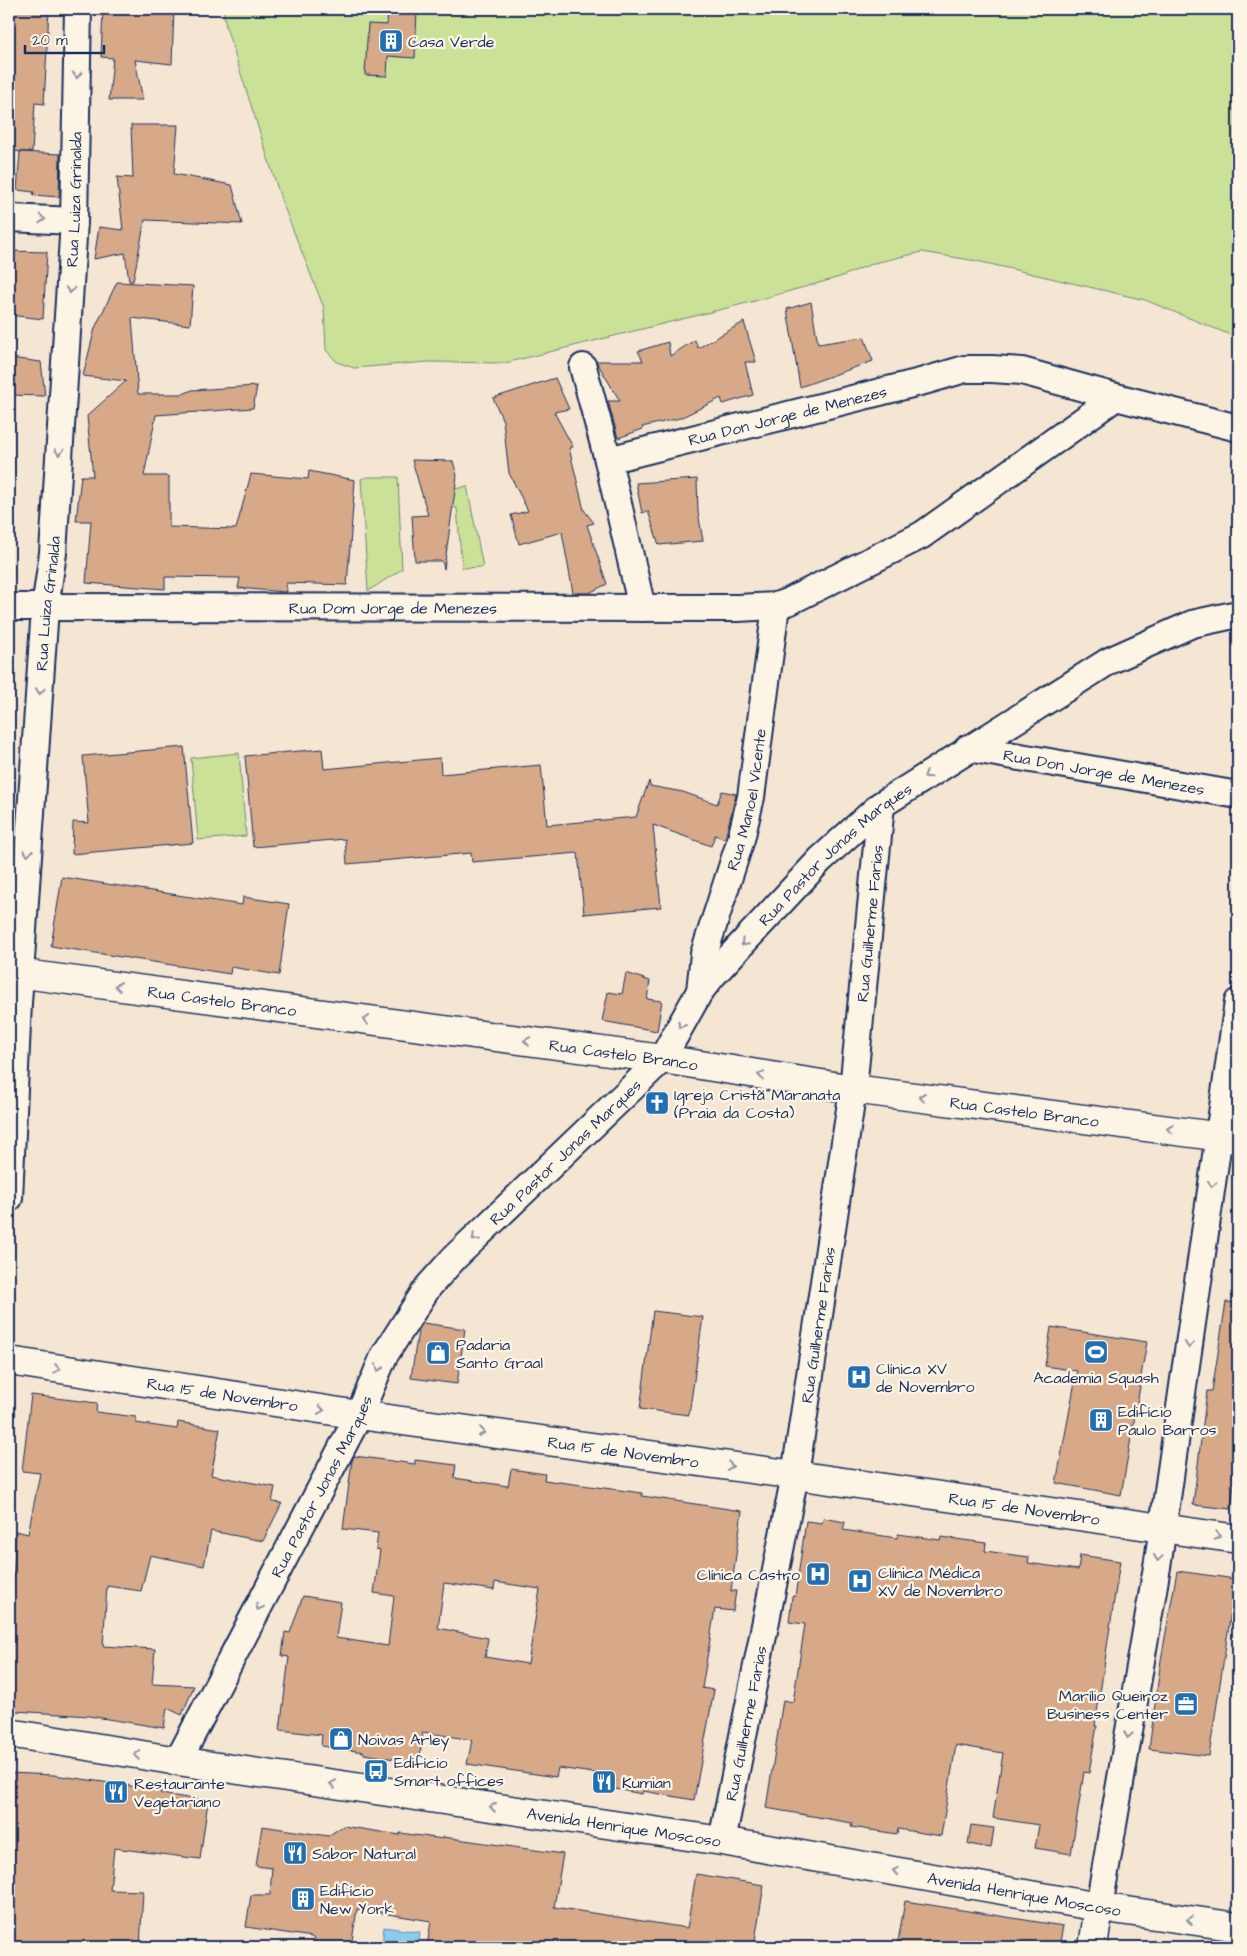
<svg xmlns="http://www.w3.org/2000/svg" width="1247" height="1956" font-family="'Architects Daughter',sans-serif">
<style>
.green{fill:#cae197;stroke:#72887a}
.water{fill:#8bcbec;stroke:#5e8db3}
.building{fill:#d7a989;stroke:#1b2f5e;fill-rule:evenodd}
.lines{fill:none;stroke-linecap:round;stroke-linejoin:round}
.minor-casing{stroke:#1b2f5e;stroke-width:30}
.tertiary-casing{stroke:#1b2f5e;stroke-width:31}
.secondary-casing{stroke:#1b2f5e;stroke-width:31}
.minor{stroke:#fcf5e5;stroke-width:26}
.tertiary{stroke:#fcf5e5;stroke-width:28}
.secondary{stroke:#fcf5e5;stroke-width:28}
.oneway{stroke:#8c92a2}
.labels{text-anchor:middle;stroke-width:4.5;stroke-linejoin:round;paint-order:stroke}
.poi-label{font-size:16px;fill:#1b2f5e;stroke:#fcf5e5;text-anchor:start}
.street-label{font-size:16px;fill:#1b2f5e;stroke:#fcf5e5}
</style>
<rect width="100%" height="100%" fill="#f5e6d3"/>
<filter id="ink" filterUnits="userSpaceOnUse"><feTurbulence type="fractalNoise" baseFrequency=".02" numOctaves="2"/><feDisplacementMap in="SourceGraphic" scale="10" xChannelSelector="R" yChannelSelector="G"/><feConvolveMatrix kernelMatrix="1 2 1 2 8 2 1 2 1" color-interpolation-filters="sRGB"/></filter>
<g filter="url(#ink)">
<!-- green -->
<g class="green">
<path d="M223 9H1238V338L1145 300 977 261 922 252 874 263 840 277 751 302 505 363 428 362 354 368 337 362 326 350 324 308 282 202 226 27Z"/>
<path d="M367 477H398L402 569 368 591 361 479Z"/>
<path d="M467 486 483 567 462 568 457 508 426 505V497Z"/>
<path d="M239 753 246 836 198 840 191 758Z"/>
</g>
<!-- water -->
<path class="water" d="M384 1927 420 1932 418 1947 382 1945Z"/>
<!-- building -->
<g class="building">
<path d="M11 9H49L44 104 35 103 32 152 9 151V23L11 22Z"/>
<path d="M103 9H174L172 64 135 60 143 100H109L113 58 101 57Z"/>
<path d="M388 9H417L415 58 388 56 387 76 365 75 368 24 387 25Z"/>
<path d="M131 125H178L174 174 232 185 242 224 145 220 133 281H129L125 253 94 259 99 227 123 230 117 177 133 178Z"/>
<path d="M20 152 60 154 59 197 33 195 34 192 17 190Z"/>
<path d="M9 251 47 252 43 319 9 315Z"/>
<path d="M117 282 193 286 190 325 132 318 138 394H183L192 390 257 386 253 408 156 415 144 476H169V527L236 529 251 474 308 479 309 471 355 480 347 585 286 583 287 592H284L238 588 240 578 165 577V589L86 583 91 521H76L81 476H93L87 416 126 381 83 376 95 328Z"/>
<path d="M811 302 818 344 864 337 873 361 800 387 787 309Z"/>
<path d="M744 322 756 362H745L753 395 723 404 721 398 680 418 642 427 643 429 618 438 608 401H620L596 361H643L638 351 668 342 670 356 695 340 698 348Z"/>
<path d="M9 358 41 362 45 396 9 395Z"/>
<path d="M555 378 569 409 554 412 573 447 569 448 584 510 594 523 587 525 607 584 589 593H573L562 532 519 544 511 515 528 511 509 473 503 421 493 398Z"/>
<path d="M412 460 453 461 457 476 444 569 442 561H415L412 516 428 515Z"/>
<path d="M697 479 698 512 703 541 659 545 648 511 642 513 636 483Z"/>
<path d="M184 747 193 843 72 854 73 822 89 823 83 756Z"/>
<path d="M322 749 324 769 440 758 441 774 541 765 547 825 636 817 649 781 650 786 683 792 717 804 722 791 736 794 725 839 715 835 711 846 653 825 661 907 584 914 578 853 472 862 471 853 347 864 345 839 253 847 245 756Z"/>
<path d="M62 877 242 905 243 897 289 904 279 975 231 967 230 974 51 946Z"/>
<path d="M626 973 650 981 647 999 662 1001 657 1031 602 1021 608 992 622 994Z"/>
<path d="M1226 1302 1238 1303V1452L1231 1509 1193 1505 1207 1391H1212Z"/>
<path d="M653 1311 703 1317 689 1415 640 1409Z"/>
<path d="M423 1323 465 1329 457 1384 411 1378 418 1331Z"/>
<path d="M1051 1327 1147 1342 1139 1387H1140L1121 1495 1056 1483 1077 1371 1045 1366Z"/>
<path d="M31 1395 97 1403 96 1412 136 1417V1423L177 1429 178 1422 220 1429 211 1475 275 1487 272 1502 282 1503 263 1541 211 1531 204 1566 150 1555 141 1591 107 1586 103 1646 155 1649 152 1684 194 1686 182 1715 167 1708 164 1728 89 1716 15 1711 9 1703V1633H10L16 1531 28 1534 40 1473 22 1471Z"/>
<path d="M354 1456 415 1464V1460L456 1465 454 1478 508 1486 511 1469 545 1474 544 1480 642 1493V1496L742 1511 731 1591H736L733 1611 715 1609 702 1688 714 1690 694 1800 643 1791 642 1794 605 1787 607 1775 558 1768 556 1777 467 1764 472 1740 423 1732 419 1763 364 1754V1752L321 1746 322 1735 280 1730 289 1657 282 1656 285 1632 290 1633 303 1596 341 1602 336 1638 388 1646 394 1596 374 1593 380 1550 376 1549 378 1533 343 1529 352 1461ZM495 1582 540 1589 528 1664 485 1657 488 1638 438 1628 444 1583 494 1590Z"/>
<path d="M823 1518 845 1522 843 1530 897 1538 898 1534 940 1540 941 1537 986 1543 985 1551 1029 1557 1028 1563 1078 1570 1080 1555 1120 1561 1095 1726H1097L1093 1749 1089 1773 1084 1772 1071 1854 1035 1848 1039 1825 993 1818 1003 1753 956 1745 941 1836 898 1829 897 1834 851 1827 852 1823 766 1808 783 1700 793 1702 805 1624 789 1622 792 1596 795 1597 806 1521 822 1523Z"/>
<path d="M1177 1571 1236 1579 1209 1756 1149 1749 1161 1660Z"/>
<path d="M9 1773 54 1775 124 1785 161 1791V1794L208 1801 200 1859 114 1848 110 1890 143 1891 140 1947H9Z"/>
<path d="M971 1825 994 1828 991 1848 968 1844Z"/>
<path d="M262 1826 328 1836 343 1826 400 1835V1833L443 1839V1837L563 1854 554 1907 687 1928 696 1874 764 1885 754 1947H427L431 1921 357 1909 351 1947H319L312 1937 246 1927 251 1895H270L272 1868 256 1866Z"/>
<path d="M905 1901 1063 1926 1059 1947H897Z"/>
</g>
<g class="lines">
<defs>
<g id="minor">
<path d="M9 218 74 221"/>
<path d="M583 367 608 460 642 608"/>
<path id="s1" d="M608 460 924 381 965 369H992L1022 371 1116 397 1238 428"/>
<path id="s2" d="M9 607 738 608 776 606 790 601 922 535 1116 397"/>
<path id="s3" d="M968 748 1238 795"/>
<path id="s4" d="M700 991 704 954 741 839 751 797 776 606"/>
<path id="s5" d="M9 1198 18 1003 45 608 53 553 74 221 78 9"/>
<path id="s6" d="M178 1761 359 1415 384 1356 428 1287 455 1257 662 1059 700 991 713 975 820 860 881 805 1109 661 1192 624 1238 614"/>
<path id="s7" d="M722 1841 795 1475 853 1089 881 805"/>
<path d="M1099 1907 1158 1561 1238 1002"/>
</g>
<g id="tertiary">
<path id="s8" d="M9 1361 359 1415 795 1475 1238 1539"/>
<path d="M1093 1947 1099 1907"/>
</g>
<g id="secondary">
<path id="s9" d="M9 972 662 1059 853 1089 1238 1139"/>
<path id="s10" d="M9 1733 178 1761 722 1841 1099 1907 1238 1927"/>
</g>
</defs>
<!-- minor casing -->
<use href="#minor" class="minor-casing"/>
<!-- tertiary casing -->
<use href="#tertiary" class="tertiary-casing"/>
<!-- secondary casing -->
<use href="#secondary" class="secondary-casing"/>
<!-- minor -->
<use href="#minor" class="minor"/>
<!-- tertiary -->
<use href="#tertiary" class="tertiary"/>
<!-- secondary -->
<use href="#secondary" class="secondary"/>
</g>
<!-- one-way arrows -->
<defs><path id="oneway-chevron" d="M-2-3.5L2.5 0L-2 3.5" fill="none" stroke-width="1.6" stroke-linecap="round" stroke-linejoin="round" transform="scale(1.25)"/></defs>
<g class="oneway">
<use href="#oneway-chevron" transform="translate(77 75) rotate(91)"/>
<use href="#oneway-chevron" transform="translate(42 219) rotate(3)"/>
<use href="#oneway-chevron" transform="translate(70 290) rotate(94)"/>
<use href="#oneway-chevron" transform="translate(59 452) rotate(94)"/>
<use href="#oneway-chevron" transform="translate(40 691) rotate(94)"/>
<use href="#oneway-chevron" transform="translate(927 775) rotate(147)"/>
<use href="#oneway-chevron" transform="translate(28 853) rotate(94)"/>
<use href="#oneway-chevron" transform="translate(744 943) rotate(133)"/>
<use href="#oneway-chevron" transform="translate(118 986) rotate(-172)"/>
<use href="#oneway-chevron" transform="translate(366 1020) rotate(-172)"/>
<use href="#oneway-chevron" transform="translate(681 1025) rotate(119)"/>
<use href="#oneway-chevron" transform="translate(527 1041) rotate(-172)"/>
<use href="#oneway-chevron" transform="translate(761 1075) rotate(-171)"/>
<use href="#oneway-chevron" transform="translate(922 1097) rotate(-173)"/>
<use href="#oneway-chevron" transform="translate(1170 1129) rotate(-173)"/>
<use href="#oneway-chevron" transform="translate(1212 1184) rotate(98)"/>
<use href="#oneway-chevron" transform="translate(475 1238) rotate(136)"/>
<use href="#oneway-chevron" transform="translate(1189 1345) rotate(98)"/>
<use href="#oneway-chevron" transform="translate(379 1368) rotate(112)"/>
<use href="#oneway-chevron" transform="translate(57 1369) rotate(9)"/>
<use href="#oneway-chevron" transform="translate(321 1410) rotate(9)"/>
<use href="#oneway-chevron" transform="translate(482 1432) rotate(8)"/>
<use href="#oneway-chevron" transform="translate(730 1466) rotate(8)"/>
<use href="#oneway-chevron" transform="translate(1218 1536) rotate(9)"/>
<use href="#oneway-chevron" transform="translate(1158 1558) rotate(98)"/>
<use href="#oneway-chevron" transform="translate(259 1607) rotate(118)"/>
<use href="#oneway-chevron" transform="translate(1128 1735) rotate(100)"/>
<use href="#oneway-chevron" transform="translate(137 1755) rotate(-170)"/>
<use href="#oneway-chevron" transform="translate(333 1784) rotate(-172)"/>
<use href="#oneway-chevron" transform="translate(493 1807) rotate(-172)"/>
<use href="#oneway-chevron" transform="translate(896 1871) rotate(-170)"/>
<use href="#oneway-chevron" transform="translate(1190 1920) rotate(-172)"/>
</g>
</g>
<!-- icons -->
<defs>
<symbol id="building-square" viewBox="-11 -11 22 22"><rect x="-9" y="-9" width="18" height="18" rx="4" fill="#1f6fb2" stroke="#fcf5e5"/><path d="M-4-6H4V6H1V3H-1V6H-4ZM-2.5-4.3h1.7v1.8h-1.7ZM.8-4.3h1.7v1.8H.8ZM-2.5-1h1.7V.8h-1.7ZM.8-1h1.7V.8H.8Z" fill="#fff"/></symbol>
<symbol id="church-square" viewBox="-11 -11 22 22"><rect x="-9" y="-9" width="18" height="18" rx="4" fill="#1f6fb2" stroke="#fcf5e5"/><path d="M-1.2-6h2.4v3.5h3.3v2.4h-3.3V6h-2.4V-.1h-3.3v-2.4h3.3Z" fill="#fff"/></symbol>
<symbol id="stadium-square" viewBox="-11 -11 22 22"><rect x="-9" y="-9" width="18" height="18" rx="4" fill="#1f6fb2" stroke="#fcf5e5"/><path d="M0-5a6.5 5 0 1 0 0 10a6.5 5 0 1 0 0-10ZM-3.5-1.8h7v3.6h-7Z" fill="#fff"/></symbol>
<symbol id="shop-square" viewBox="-11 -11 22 22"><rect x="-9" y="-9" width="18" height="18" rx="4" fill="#1f6fb2" stroke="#fcf5e5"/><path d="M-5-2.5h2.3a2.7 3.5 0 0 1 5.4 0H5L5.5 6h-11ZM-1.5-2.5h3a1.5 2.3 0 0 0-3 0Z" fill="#fff"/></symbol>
<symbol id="hospital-square" viewBox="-11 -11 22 22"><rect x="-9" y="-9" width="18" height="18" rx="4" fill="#1f6fb2" stroke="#fcf5e5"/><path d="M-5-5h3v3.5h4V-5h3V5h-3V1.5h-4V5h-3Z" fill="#fff"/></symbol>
<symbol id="office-square" viewBox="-11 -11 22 22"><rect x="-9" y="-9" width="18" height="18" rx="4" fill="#1f6fb2" stroke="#fcf5e5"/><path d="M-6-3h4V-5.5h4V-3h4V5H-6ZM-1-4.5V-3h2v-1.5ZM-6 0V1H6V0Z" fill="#fff"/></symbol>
<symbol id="bus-square" viewBox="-11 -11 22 22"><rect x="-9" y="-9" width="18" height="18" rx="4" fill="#1f6fb2" stroke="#fcf5e5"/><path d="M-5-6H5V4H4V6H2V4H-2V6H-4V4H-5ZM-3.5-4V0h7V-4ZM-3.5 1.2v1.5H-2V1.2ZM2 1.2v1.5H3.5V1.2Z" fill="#fff"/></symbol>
<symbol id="restaurant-square" viewBox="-11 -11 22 22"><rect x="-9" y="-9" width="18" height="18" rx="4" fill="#1f6fb2" stroke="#fcf5e5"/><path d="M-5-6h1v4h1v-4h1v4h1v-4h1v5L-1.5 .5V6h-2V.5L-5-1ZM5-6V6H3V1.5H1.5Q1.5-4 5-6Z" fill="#fff"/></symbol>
</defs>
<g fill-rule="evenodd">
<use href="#building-square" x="377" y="27" width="28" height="28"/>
<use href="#church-square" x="643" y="1089" width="28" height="28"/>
<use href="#stadium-square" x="1082" y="1338" width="28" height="28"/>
<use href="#shop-square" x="424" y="1339" width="28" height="28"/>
<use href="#hospital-square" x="845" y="1363" width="28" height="28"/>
<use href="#building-square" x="1087" y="1406" width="28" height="28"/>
<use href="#hospital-square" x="804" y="1560" width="28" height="28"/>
<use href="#hospital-square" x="846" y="1567" width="28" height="28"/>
<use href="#office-square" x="1172" y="1690" width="28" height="28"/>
<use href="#shop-square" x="327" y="1725" width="28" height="28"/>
<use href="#bus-square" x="362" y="1757" width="28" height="28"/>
<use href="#restaurant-square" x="590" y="1768" width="28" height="28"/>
<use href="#restaurant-square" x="102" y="1778" width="28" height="28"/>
<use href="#restaurant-square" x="281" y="1839" width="28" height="28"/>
<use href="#building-square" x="289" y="1885" width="28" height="28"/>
</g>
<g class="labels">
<!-- poi labels -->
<g class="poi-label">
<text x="408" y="47">Casa Verde</text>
<text x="674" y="1100">Igreja Cristã Maranata<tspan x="674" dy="18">(Praia da Costa)</tspan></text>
<text x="456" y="1350">Padaria<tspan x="456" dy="18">Santo Graal</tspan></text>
<text x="876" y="1374">Clínica XV<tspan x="876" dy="18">de Novembro</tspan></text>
<text x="1096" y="1383" text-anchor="middle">Academia Squash</text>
<text x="1118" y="1417">Edifício<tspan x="1118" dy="18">Paulo Barros</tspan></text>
<text x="878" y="1578">Clínica Médica<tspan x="878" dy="18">XV de Novembro</tspan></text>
<text x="800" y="1580" text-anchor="end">Clínica Castro</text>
<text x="1168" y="1701" text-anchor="end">Marílio Queiroz<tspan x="1168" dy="18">Business Center</tspan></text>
<text x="358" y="1745">Noivas Arley</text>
<text x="394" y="1768">Edifício<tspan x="394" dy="18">Smart offices</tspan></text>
<text x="622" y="1788">Kumian</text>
<text x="134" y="1789">Restaurante<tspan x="134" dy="18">Vegetariano</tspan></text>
<text x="312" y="1859">Sabor Natural</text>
<text x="320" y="1896">Edifício<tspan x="320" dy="18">New York</tspan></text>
</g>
<!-- street labels -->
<g class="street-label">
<text dy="6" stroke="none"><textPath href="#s5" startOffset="1001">Rua Luiza Grinalda</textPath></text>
<text dy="6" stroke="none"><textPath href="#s1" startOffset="185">Rua Don Jorge de Menezes</textPath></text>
<text dy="6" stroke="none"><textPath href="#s5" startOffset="596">Rua Luiza Grinalda</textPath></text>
<text dy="6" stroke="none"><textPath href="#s2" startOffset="384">Rua Dom Jorge de Menezes</textPath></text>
<text dy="6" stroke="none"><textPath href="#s3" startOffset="138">Rua Don Jorge de Menezes</textPath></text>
<text dy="6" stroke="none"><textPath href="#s4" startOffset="198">Rua Manoel Vicente</textPath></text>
<text dy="6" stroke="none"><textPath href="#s6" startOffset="1134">Rua Pastor Jonas Marques</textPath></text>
<text dy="6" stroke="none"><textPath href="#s7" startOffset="930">Rua Guilherme Farias</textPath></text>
<text dy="6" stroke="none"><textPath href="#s9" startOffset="215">Rua Castelo Branco</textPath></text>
<text dy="6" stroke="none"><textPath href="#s9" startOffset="620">Rua Castelo Branco</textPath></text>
<text dy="6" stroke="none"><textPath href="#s9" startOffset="1025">Rua Castelo Branco</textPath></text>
<text dy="6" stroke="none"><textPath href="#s6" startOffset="729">Rua Pastor Jonas Marques</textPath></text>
<text dy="6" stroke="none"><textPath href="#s7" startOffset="525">Rua Guilherme Farias</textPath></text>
<text dy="6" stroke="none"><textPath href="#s8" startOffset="216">Rua 15 de Novembro</textPath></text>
<text dy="6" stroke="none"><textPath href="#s8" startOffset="621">Rua 15 de Novembro</textPath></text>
<text dy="6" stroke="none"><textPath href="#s6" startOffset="310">Rua Pastor Jonas Marques</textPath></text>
<text dy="6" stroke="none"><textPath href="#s8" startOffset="1026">Rua 15 de Novembro</textPath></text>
<text dy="6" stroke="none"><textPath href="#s7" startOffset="120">Rua Guilherme Farias</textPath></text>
<text dy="6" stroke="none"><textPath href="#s10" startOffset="622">Avenida Henrique Moscoso</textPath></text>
<text dy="6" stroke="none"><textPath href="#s10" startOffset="1028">Avenida Henrique Moscoso</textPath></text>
</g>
</g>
<!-- margin -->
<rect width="1247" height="1956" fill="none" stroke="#fcf5e5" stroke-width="30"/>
<rect x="15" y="15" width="1217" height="1926" fill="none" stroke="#1b2f5e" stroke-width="2" filter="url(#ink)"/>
<!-- scale -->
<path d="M25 45v8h79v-8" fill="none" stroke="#1b2f5e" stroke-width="2.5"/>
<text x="32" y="45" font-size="15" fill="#1b2f5e" stroke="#fcf5e5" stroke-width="4" paint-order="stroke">20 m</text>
</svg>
